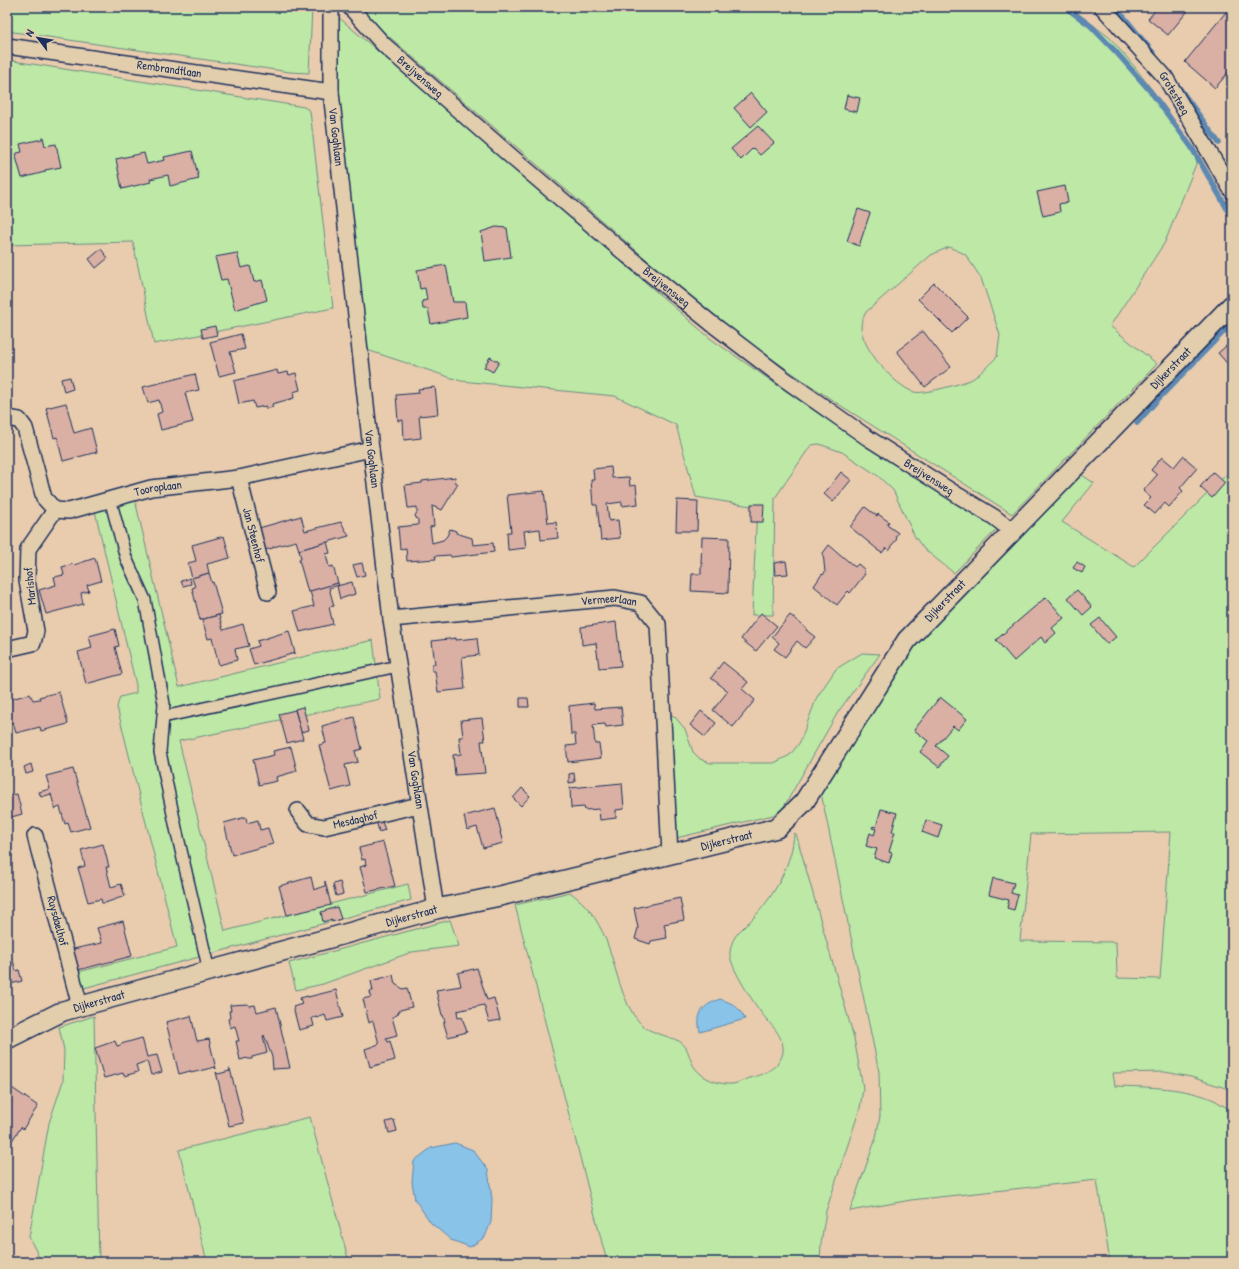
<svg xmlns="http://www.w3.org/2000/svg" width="1239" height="1269" font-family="'Patrick Hand',sans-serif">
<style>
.green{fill:#bde8a5;stroke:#6c8c82;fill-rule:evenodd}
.water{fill:#89c3e8;stroke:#5d88b1}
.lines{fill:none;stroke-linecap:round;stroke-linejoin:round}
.stream{stroke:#5d88b1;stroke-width:5.5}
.building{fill:#daafa4;stroke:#1b2f5e}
.pedestrian-casing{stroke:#1b2f5e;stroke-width:14}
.minor-casing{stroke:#1b2f5e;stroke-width:18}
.tertiary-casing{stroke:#1b2f5e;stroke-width:22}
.pedestrian{stroke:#e2cdac;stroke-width:11}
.minor{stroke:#e2cdac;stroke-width:15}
.tertiary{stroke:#e2cdac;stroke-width:19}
.labels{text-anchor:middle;stroke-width:3;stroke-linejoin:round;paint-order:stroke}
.street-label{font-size:12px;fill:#1b2f5e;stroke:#e2cdac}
</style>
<rect width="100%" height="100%" fill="#e8ccad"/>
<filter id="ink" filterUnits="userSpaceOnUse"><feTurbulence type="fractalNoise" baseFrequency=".025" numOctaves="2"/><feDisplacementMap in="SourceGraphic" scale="8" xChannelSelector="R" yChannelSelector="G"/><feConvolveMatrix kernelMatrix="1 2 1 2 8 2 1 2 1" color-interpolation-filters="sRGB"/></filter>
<g filter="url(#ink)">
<!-- green -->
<g class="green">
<path d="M7 7H312L309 73 290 72 7 31Z"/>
<path d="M364 7H1070L1110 38 1134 66 1168 111 1198 159 1165 242 1110 326 1157 364 1012 514 832 400 754 347 661 272 363 14ZM949 247 965 254 981 278 1000 335 997 357C990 363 978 377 970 380 960 384 922 395 914 392 894 386 860 346 861 326 861 321 864 316 866 312L931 255Z"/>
<path d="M336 15 711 339 819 414 997 529 954 573 924 549 915 537 893 490 877 475 842 452 819 444 811 445 775 498 773 615H752L757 507 696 497 676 425 615 396 461 381 364 349 339 133Z"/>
<path d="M7 60 304 107 310 111 333 308 154 344 133 242 7 245Z"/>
<path d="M1232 469V1090L1191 1077 1165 1072 1113 1073 1115 1086C1147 1087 1187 1087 1216 1101 1221 1104 1227 1108 1232 1111V1262H1110L1097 1180 911 1200 850 1211 876 1138 880 1116 879 1072 820 788 891 673 926 632 1082 475 1094 483 1062 522 1134 567ZM1171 832 1160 979 1117 978 1116 942 1020 941 1031 834Z"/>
<path d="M135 500 179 687 373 640 380 699 179 741 225 931 408 884 411 900 80 989 74 973 177 947 117 707 120 697 136 693V685L95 511Z"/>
<path d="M862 653 880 654 838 712 782 810 773 815 672 839 667 712 675 717 685 729 693 752 700 759 710 763H774L790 755 800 742 817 697 836 669Z"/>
<path d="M794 833 796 834 854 1038 863 1088 860 1108 826 1211 821 1243 820 1262H607L515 905 570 892C577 898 585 904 590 911 596 919 602 930 606 940 616 965 621 1003 640 1023 650 1035 675 1036 683 1044 690 1051 689 1061 695 1068 703 1079 719 1085 733 1084 738 1083 744 1080 750 1078 764 1074 780 1068 783 1052 785 1035 768 1023 760 1011 752 1000 728 964 730 952 732 933 744 929 755 916 775 895 793 861 794 833Z"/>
<path d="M450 920 459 946 412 952 323 984 296 990 289 963Z"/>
<path d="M94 1016 99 1262H44L39 1257 29 1237 49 1123 63 1081 64 1050 59 1027Z"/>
<path d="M310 1117 349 1262H207L179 1150Z"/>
</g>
<!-- water -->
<g class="water">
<path d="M720 999C733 1003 739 1007 745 1019L700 1032C696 1012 702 1006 720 999Z"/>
<path d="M455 1143 473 1150 488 1170 492 1199 491 1222 485 1237 470 1247 451 1240 431 1223 415 1200 412 1182 414 1161 431 1148Z"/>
</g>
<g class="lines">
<!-- stream -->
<g class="stream">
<path d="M1065 7 1091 26 1117 53 1151 92 1192 148 1232 217"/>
<path d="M1111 7 1124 17 1154 54"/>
<path d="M1178 86 1219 143"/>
<path d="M1137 423 1159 398 1232 323"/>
</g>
</g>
<!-- building -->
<g class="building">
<path d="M1158 7H1191L1168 35 1148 19Z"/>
<path d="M1230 7H1232V68L1215 88 1185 62Z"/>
<path d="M751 93 767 112 751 127 734 108Z"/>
<path d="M847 95 860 98 857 112 844 109Z"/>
<path d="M758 126 774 143 760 155 753 148 741 160 731 149Z"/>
<path d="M42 137H43L45 146 56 144 61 167 45 170V172L22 178 16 157 17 153 22 152 20 144 42 139Z"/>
<path d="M192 151 199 179 170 186 168 175 150 179 151 182 122 189 116 159 144 153 147 164 165 160 164 157Z"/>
<path d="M1065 186 1068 202 1059 204 1060 212 1043 216 1037 192Z"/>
<path d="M858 209 870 213 859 246 847 241Z"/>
<path d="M496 227 507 228 511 257 485 261 481 232Z"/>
<path d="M101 249 108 258 96 268 89 259Z"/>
<path d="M237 253 241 268 250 266 254 282 262 280 267 300 235 310 227 279 221 280 215 257Z"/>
<path d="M446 265 453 302H465L467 317 431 324 428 309H423L422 301 427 300 425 288 420 289 417 270Z"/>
<path d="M934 283 968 317 952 333 918 299Z"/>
<path d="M215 326 217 335 203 338 201 329Z"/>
<path d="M923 331 951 367 925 387 897 351Z"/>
<path d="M241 334 245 349 230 352 236 372 219 376 210 342Z"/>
<path d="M1232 341V369L1218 353Z"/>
<path d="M490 357 499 362 493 372 484 367Z"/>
<path d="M277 370 278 374 288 372 289 375 296 373 300 390 293 392 294 398 272 404 273 407 266 409V406L255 408 253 401 239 404 234 381Z"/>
<path d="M195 374 199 390 185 393 193 422 161 430 157 414 162 412 159 400 148 403 143 387Z"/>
<path d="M70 377 73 389 64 392 61 379Z"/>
<path d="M435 387 438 414 419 416 421 438 404 440 403 420 398 421 396 395 419 393 418 389Z"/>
<path d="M66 403 74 433 91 428 97 452 63 461 57 437 54 438 46 408Z"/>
<path d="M1183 456 1197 468 1180 488 1183 491 1169 507 1165 503 1155 514 1144 505 1151 498 1143 491 1157 475 1151 470 1162 457 1174 467Z"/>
<path d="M611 467 612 478 629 477 630 486 636 485 638 504 622 506V502L607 504 609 521 618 520 620 538 601 540 597 505H593L591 480H594L593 469Z"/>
<path d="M841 472 851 480 833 502 824 494Z"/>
<path d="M1213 472 1225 483 1212 498 1200 487Z"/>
<path d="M455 477 456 483 458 484 442 510 432 506 434 526 430 527 432 543 443 540 447 536 450 529 456 531V533L472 538 473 545 493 543 494 552 451 557 450 555 435 556 436 559 407 561 406 548 400 549 398 527 418 525V520L416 518 415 515 417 513V507L408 508 405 485 422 483V481Z"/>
<path d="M544 491 548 523 556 522 558 538 541 540 540 529 524 531 526 548 508 550 507 532H511L507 495Z"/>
<path d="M677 500 698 501 697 531H676Z"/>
<path d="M751 504H764L763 522H751Z"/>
<path d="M865 507 877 516 878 514 889 522 887 525 898 533 895 537 897 539 891 546 892 547 889 551 886 548 882 553 877 550V549L850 527Z"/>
<path d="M301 516 305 531 341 522 349 536 299 550 296 541 273 547V548L264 550 259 528Z"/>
<path d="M224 536 230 558 207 564 209 573 192 578 188 563 196 561 192 545Z"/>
<path d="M702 537 729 538 728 593 691 591 692 574H701V567H702V563H701Z"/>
<path d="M327 542 330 553 326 554 329 567 333 566 338 583 308 592 299 560 301 559 299 550Z"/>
<path d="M829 545 855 567 858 564 865 570 863 572 865 574 850 593 848 591 837 605 814 586 822 574 823 575 825 572 823 553Z"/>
<path d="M95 558 101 581 87 585 89 591 81 593 83 604 46 614 39 590 56 585 54 577 64 575 62 567 73 564 74 565Z"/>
<path d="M786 561 788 574 775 575 774 563Z"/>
<path d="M1077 562 1085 567 1082 573 1073 568Z"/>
<path d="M362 563 365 575 357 577 353 565Z"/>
<path d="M209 573 212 583 213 582 222 614 200 620 192 588 195 587 192 578Z"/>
<path d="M190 578 191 584 183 586 181 581Z"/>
<path d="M352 582 355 594 340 599 337 586Z"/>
<path d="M338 583 339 585 329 588 334 606 329 607 333 624 300 632 294 611 314 606 310 591Z"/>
<path d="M1077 590 1092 607 1083 615 1068 598Z"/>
<path d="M1046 597 1064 618 1052 628 1056 633 1045 643 1041 637 1014 661 996 640Z"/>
<path d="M761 613 777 626 756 651 741 639Z"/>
<path d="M219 615 223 630 243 624 249 646 235 649 237 660 219 665 212 638 208 639 202 619 200 620Z"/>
<path d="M790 615 807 629 806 630 815 637 805 648 797 641 785 657 774 649 779 643 772 637Z"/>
<path d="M1100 618 1116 637 1107 644 1091 625Z"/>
<path d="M616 622 621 666 599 668 596 643 582 645 581 627Z"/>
<path d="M115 629 119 646 115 647 122 674 86 684 78 652 92 648 89 636Z"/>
<path d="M289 631 295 653 254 665 249 649 259 646 257 641Z"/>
<path d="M456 638V640L477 638 479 655 462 657 465 689 438 692 435 671H432V664H435L432 641Z"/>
<path d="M723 662 748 682 742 689 755 700 733 727 713 710 728 691 711 678Z"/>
<path d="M59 692 68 724 41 731 40 727 16 733 13 722 7 724V705L8 704 7 700 30 694 33 700 40 699 39 697Z"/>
<path d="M940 697 967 719 958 730 953 726 936 746 948 756 939 767 920 752 928 741 914 730Z"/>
<path d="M520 698H528L529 707H520Z"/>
<path d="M594 703 595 709 621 707 623 725 606 727 605 724 593 725 595 744H599L601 758 568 762 566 746 576 745 575 734H571L569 706Z"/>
<path d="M303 707 309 730 301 732 295 709Z"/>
<path d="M295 710 303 739 287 743 279 714Z"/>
<path d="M701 711 716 723 705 737 690 725Z"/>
<path d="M354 717 362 749 355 751 358 762 345 765 350 786 331 791 319 745 326 743 322 726Z"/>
<path d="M482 718 485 741H481L485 773 455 775 453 755 461 754 459 737H463L461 720Z"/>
<path d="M7 725H9L10 732 7 733Z"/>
<path d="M291 747 297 771 276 777 277 781 259 785 253 760 274 755 273 751Z"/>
<path d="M31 764 33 772 26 774 24 767Z"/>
<path d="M73 769 90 827 71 832 68 823 65 824 60 807 55 809 51 794 41 797 39 792 50 789 46 776Z"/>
<path d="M574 773 575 782 569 783V774Z"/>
<path d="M622 783 624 809 616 810V818L600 820 599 809 585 810 584 807 571 808 570 788Z"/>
<path d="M522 788 530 796 521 806 513 798Z"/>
<path d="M17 794 22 814 8 818 10 825 7 826V796Z"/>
<path d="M495 808 501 832H500L503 843 483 848 477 827 467 830 464 816Z"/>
<path d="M881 809 897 813 892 832H895L889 852 892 853 889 863 874 858 877 849 866 846 870 833 874 835 876 829 872 828 873 826 876 827Z"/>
<path d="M246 817 247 823 258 820 260 830 268 828 273 844 232 855 224 823Z"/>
<path d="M381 819 385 830 379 832 376 820Z"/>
<path d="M926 820 942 825 938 838 922 832Z"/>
<path d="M383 842 395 886 367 892 360 867 366 865 365 859 362 860 359 848Z"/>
<path d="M103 844 109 867H106L111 887 121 884 125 896 105 903H102L101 899 88 902 78 868 85 866 81 850Z"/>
<path d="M311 877 314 890 325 886V881L331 905 287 915 279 886Z"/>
<path d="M993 878 1014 883 1011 893 1018 895 1014 910 1007 908 1009 900 989 895Z"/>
<path d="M340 882 343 894 336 896 333 884Z"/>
<path d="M680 898 684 920 664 924 667 938 651 941 650 944 635 939 638 928 634 908Z"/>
<path d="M337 907 341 919 332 922V919L323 922 321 912Z"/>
<path d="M123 921 132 956 78 970 73 949 102 943 97 928Z"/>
<path d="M13 960 16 971 19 970 22 981 7 985V961Z"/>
<path d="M477 968 487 1000 494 998 500 1020 489 1022 484 1005 457 1011 458 1018 462 1017 467 1032 448 1037 444 1024V1022H445L443 1015H442L436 990 461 986 458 973Z"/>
<path d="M393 975 395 984 403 989 407 988 412 1007 400 1010 397 1015 392 1017 397 1035 386 1038 388 1042 390 1041 395 1060 370 1067 365 1049 379 1044 373 1021 369 1023 363 999 371 997 370 991H373L371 981Z"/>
<path d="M336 990 343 1017 327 1021 325 1015 317 1018V1017L312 1018 314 1026 299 1030 293 1007 302 1004 300 998 308 996V997Z"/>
<path d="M248 1004 249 1006 255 1005 257 1012 276 1007 290 1068 273 1069 272 1057 264 1035 263 1036 267 1053 252 1057V1059H248L247 1058 240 1060 236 1041H239L235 1026 230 1028 228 1019 230 1018 229 1011H231L230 1005Z"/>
<path d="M191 1016 197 1041 209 1039 216 1069 215 1067 191 1073 190 1071 179 1074 166 1022Z"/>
<path d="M142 1038 147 1057 157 1055 162 1072 151 1075 147 1061 136 1065 138 1072 124 1076 123 1073 104 1078 95 1048 115 1041 117 1046 121 1045V1044Z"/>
<path d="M229 1069H230L244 1123 229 1126 216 1072 218 1074 230 1071Z"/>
<path d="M12 1088 38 1106 23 1129 21 1127 9 1145 7 1144V1096Z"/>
<path d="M394 1120 397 1131 389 1133 386 1122Z"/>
</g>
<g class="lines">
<defs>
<g id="pedestrian">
<path d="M110 499 126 558 145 600 164 704 160 752 177 833 209 971"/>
<path d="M163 717 398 666"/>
</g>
<g id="minor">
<path id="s1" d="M331 7V92L371 449 391 619 436 909"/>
<path id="s2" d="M350 7 384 45 513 158 628 256 711 323 783 378 868 438 959 496 994 517 1012 531"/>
<path id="s3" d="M1102 7 1105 10 1165 77 1232 191"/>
<path id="s4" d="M7 46 331 92"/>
<path id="s5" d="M7 418 19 420 25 428 44 498 55 510 69 511 151 488 239 478 371 449"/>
<path id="s6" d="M239 478 268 592"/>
<path id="s7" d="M391 619 615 598 641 603 658 624 670 854"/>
<path d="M7 649 33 643 36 631 27 581 28 549 55 510"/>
<path id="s8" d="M298 811 308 824 324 827 419 805"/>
<path id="s9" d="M35 836 80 1006"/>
</g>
<g id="tertiary">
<path id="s10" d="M7 1039 63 1011 209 971 436 909 500 896 777 828 804 802 907 640 1232 305"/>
</g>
</defs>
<!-- pedestrian casing -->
<use href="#pedestrian" class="pedestrian-casing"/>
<!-- minor casing -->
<use href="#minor" class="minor-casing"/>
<!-- tertiary casing -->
<use href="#tertiary" class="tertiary-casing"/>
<!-- pedestrian -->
<use href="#pedestrian" class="pedestrian"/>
<!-- minor -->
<use href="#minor" class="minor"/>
<!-- tertiary -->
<use href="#tertiary" class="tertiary"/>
</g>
</g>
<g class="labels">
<!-- street labels -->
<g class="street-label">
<text dy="4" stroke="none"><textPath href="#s4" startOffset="164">Rembrandtlaan</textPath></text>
<text dy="4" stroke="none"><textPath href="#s2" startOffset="99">Breijvensweg</textPath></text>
<text dy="4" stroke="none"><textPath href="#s3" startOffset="113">Grotesteeg</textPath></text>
<text dy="4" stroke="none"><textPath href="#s1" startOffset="130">Van Goghlaan</textPath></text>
<text dy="4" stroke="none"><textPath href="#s2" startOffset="423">Breijvensweg</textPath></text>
<text dy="4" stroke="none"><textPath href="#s10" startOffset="1408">Dijkerstraat</textPath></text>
<text dy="4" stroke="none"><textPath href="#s1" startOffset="454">Van Goghlaan</textPath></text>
<text dy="4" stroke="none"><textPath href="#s2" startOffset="747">Breijvensweg</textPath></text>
<text dy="4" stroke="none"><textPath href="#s5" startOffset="217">Tooroplaan</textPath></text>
<text dy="4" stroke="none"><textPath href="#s6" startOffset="59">Jan Steenhof</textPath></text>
<text transform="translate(30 586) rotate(-96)" y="4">Marishof</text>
<text dy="4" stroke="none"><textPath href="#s10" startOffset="1084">Dijkerstraat</textPath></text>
<text dy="4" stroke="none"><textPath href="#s7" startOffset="219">Vermeerlaan</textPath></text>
<text dy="4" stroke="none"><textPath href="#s1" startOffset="778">Van Goghlaan</textPath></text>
<text dy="4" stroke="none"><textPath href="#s8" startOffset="65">Mesdaghof</textPath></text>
<text dy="4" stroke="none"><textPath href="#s10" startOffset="748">Dijkerstraat</textPath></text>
<text dy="4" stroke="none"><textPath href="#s10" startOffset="424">Dijkerstraat</textPath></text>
<text dy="4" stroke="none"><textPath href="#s9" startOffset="88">Ruysdaelhof</textPath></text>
<text dy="4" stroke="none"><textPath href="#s10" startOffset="100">Dijkerstraat</textPath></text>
</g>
</g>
<!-- margin -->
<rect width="1239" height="1269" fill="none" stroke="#e2cdac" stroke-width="24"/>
<rect x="12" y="12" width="1215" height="1245" fill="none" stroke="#1b2f5e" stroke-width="1.5" filter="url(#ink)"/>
<!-- north arrow -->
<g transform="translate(38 38) rotate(301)" stroke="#e2cdac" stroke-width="3" paint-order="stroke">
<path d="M0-3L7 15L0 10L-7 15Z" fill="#1b2f5e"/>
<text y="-6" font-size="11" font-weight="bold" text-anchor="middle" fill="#1b2f5e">N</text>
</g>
</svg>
